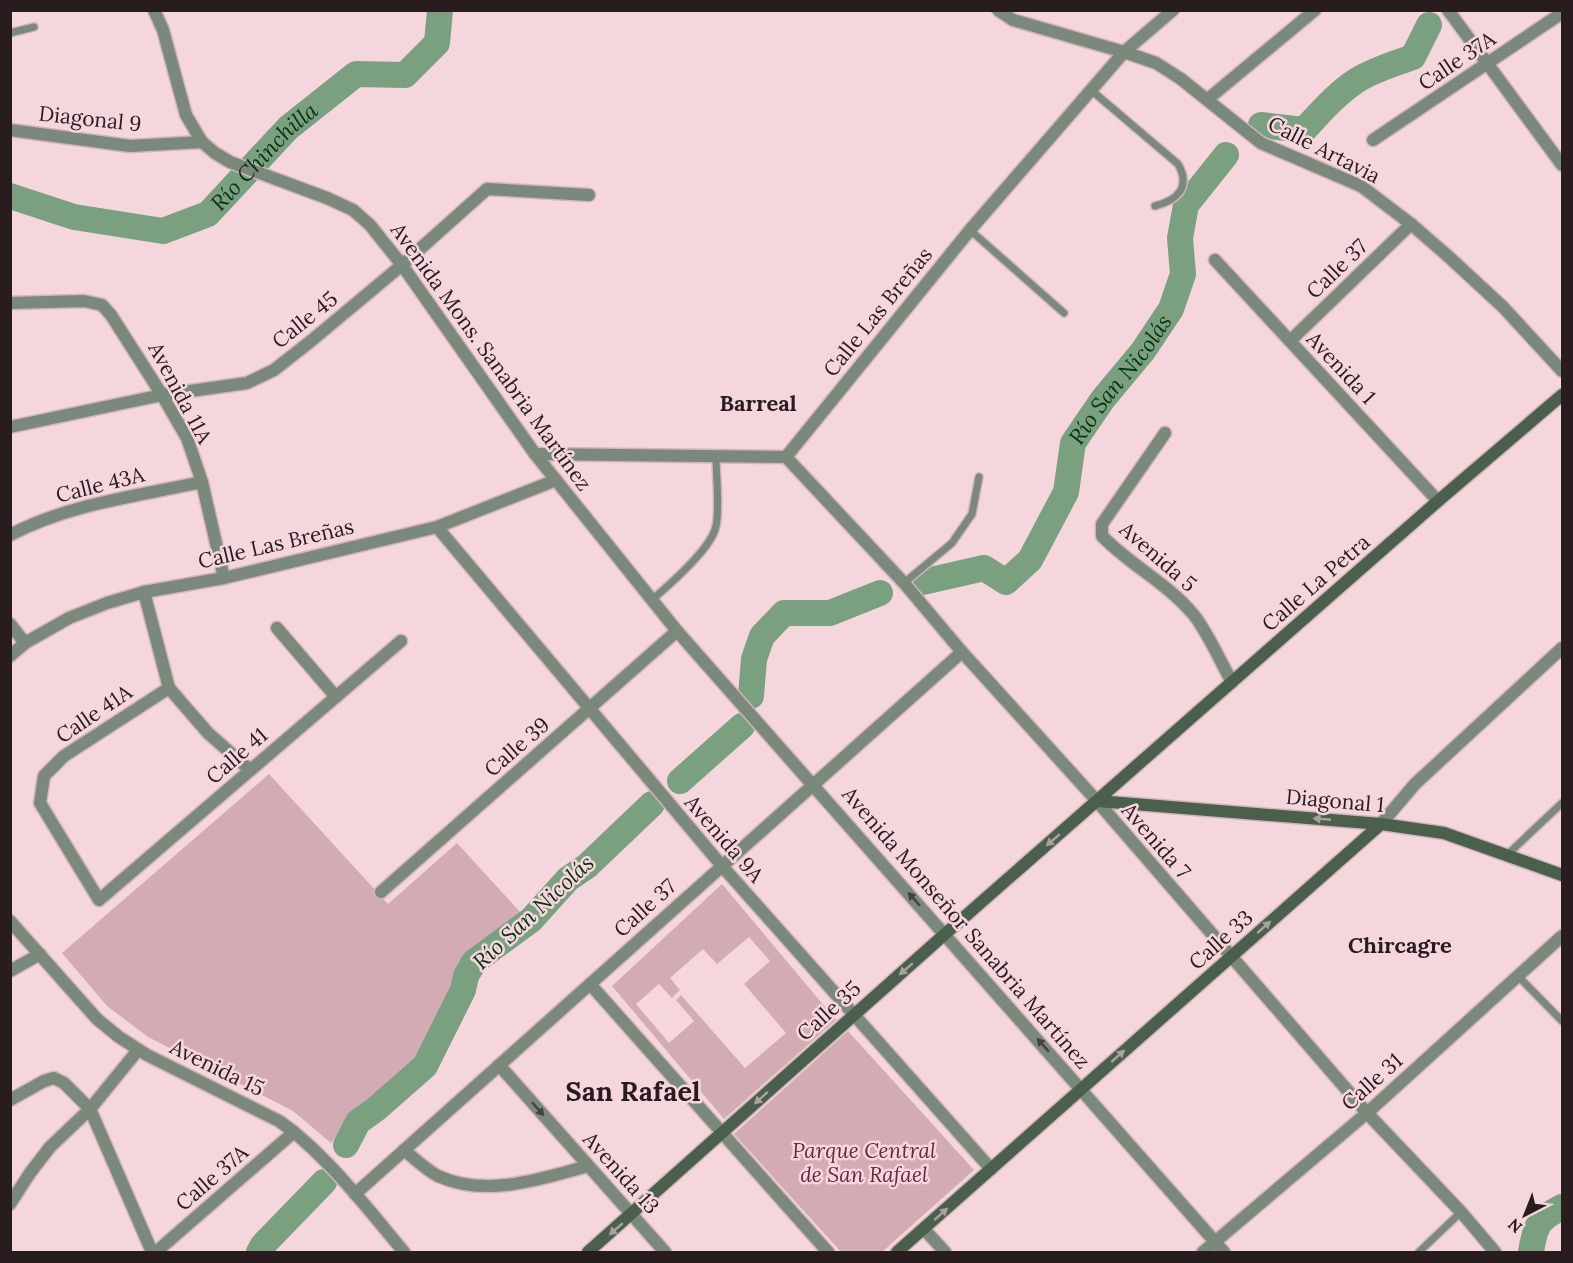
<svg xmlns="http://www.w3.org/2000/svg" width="1573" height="1263" font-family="Lora,serif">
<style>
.green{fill:#d3abb4;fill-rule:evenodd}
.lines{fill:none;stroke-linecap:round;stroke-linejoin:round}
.river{stroke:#7ba080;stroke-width:26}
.lane-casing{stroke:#d1b5bb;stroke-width:10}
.street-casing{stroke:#d1b5bb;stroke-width:15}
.secondary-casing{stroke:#d1b5bb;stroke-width:15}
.lane{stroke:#7a897b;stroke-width:7}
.street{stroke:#7a897b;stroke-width:12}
.secondary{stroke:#4a604c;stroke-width:12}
.oneway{fill:#a9a19c}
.oneway2{fill:#45423f}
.labels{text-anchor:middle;stroke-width:5;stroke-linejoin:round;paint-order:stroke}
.street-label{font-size:21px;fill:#281c1f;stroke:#f6d6dd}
.park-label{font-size:21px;font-style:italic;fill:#67293d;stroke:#f6d6dd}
.water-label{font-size:22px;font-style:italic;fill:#073313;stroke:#f6d6dd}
.neighbourhood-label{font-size:22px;font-weight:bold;fill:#281c1f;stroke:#f6d6dd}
.district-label{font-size:27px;font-weight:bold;fill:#281c1f;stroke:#f6d6dd}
</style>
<rect width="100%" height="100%" fill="#f6d6dd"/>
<!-- green -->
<g class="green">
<path d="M269 774 388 904 457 843 521 913 460 964 447 1013 419 1058 368 1102 338 1133 331 1143 293 1111 148 1037 107 1006 62 953Z"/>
<path d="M722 884 836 1020 724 1119 612 986ZM749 937 770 961 744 984 786 1033 745 1068 681 995 676 1000 694 1021 669 1043 636 1004 659 984 672 998 680 990 670 978 703 949 717 964Z"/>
<path d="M848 1031 974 1170 882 1252H841L734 1134Z"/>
</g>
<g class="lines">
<!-- river -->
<g class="river">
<path d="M1261 125 1304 130C1320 113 1336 94 1356 81 1373 70 1394 64 1413 57L1429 25"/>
<path id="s1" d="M10 196 74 217 163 231 208 214 288 128 356 74 405 75 437 43 440 10"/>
<path id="s2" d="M918 583 984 568 1006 582 1030 560 1066 492 1073 443 1103 399 1143 351 1171 309 1183 274 1180 238 1186 205 1226 155"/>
<path d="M751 696 754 659 762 636 784 613H830L880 593"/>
<path d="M680 781 742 726"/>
<path d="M346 1145 358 1122 376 1109 425 1066 463 990 466 976 474 962 531 920 568 879 587 866 652 804"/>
<path d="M259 1252 263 1245 324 1182"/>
<path d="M1531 1252C1535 1226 1538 1219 1562 1207"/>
</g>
<defs>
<g id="lane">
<path d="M10 33 34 27"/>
<path d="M1091 90 1178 164C1191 187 1178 200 1155 206"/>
<path d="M970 230 1064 313"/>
<path d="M904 583 952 543 972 514 979 477"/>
<path d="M652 600C670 584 712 548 716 526 720 508 716 476 716 456"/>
<path d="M1507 855 1562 803"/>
<path d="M1518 976 1562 1021"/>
<path d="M1419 1252 1461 1212"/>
</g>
<g id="street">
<path d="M154 10 163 30 186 115 202 142 215 153 230 162 327 198 353 210 370 225 402 265 535 454 677 631 1224 1252"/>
<path d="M998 10 1013 20 1124 52 1156 63 1181 79 1261 143 1361 186 1411 224 1449 257 1503 307 1562 371"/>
<path d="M1448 10 1562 165"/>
<path d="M1208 99 1315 10"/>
<path d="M10 130 130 146 202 142"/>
<path d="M1373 140 1562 13"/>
<path d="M1215 260 1438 501"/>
<path d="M10 303 84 301 102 305 111 315 162 395 187 438 202 482 224 578"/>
<path d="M1290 341 1411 224"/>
<path d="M10 427 162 395 247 383 274 370 311 341 402 265 487 189 589 195"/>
<path d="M1165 433 1102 524V536C1130 565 1167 583 1193 614 1206 629 1221 663 1232 682"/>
<path d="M535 454 786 457"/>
<path d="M786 457 904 583 962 652 1097 801 1367 1113 1461 1212 1495 1252"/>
<path d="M786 457 970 230 1124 52 1173 10"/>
<path d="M437 527 722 866 991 1169"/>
<path d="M10 535C69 504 137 496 202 482"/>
<path d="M144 592 169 688 208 733 250 770"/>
<path d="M10 624 25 643"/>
<path d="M277 628 336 697"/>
<path d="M10 656 25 643 69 618 107 603 144 592 224 578 437 527 556 480"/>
<path d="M169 688 64 756 44 776 40 803 99 900 401 641"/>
<path d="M1381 824 1415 784 1562 648"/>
<path d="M381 892 677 631"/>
<path d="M10 921 97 1019 119 1037 147 1055 279 1121C325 1153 368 1209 404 1252"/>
<path d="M10 971 40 954"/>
<path d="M590 984 828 1252"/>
<path d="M499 1065 665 1252"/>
<path d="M10 1100 44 1081 54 1078 64 1083 90 1109 152 1252"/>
<path d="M404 1150C414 1158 426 1170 438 1176 486 1198 540 1179 588 1166"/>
<path d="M355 1194 962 652"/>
<path d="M10 1204 30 1173 50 1147 90 1109 138 1050"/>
<path d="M924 1229 945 1252"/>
<path d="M156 1252 294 1132"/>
<path d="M1203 1252 1367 1113 1562 936"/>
</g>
<g id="secondary">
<path d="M1097 801 1381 824 1444 833 1562 875"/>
<path d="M588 1252 945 934 1438 501 1562 395"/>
<path d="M897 1252 1381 824"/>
</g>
</defs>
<!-- lane casing -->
<use href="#lane" class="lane-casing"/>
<!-- street casing -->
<use href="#street" class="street-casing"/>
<!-- secondary casing -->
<use href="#secondary" class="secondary-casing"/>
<!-- lane -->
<use href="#lane" class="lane"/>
<!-- street -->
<use href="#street" class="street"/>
<!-- secondary -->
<use href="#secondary" class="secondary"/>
</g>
<!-- one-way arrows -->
<defs><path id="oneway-solid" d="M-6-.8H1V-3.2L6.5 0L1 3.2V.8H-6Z" transform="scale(1.5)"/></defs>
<g class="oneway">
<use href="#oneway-solid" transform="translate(1322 819) rotate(-175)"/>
<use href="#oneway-solid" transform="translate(1053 840) rotate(139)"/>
<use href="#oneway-solid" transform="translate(1264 927) rotate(-42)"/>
<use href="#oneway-solid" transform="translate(906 969) rotate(139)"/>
<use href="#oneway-solid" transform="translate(1118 1056) rotate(-42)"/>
<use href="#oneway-solid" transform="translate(761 1098) rotate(138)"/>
<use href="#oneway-solid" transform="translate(941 1214) rotate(-42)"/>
<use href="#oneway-solid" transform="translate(616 1229) rotate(139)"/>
</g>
<g class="oneway2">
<use href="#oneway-solid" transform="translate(914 899) rotate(-131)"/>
<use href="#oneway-solid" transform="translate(1043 1045) rotate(-131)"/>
<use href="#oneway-solid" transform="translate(538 1109) rotate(49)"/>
</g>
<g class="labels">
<!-- street labels -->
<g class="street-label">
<text transform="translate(1457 61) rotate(-34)" y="7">Calle 37A</text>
<text transform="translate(90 119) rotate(6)" y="7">Diagonal 9</text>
<text transform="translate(1324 150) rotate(27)" y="7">Calle Artavia</text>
<text transform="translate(1337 269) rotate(-44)" y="7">Calle 37</text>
<text transform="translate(878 312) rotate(-51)" y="7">Calle Las Breñas</text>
<text transform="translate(305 320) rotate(-39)" y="7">Calle 45</text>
<text transform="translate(491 357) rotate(54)" y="7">Avenida Mons. Sanabria Martínez</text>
<text transform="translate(1341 368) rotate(47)" y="7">Avenida 1</text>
<text transform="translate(180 393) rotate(62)" y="7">Avenida 11A</text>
<text transform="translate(100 485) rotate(-14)" y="7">Calle 43A</text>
<text transform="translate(276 544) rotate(-13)" y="7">Calle Las Breñas</text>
<text transform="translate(1158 557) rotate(41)" y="7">Avenida 5</text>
<text transform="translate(1316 583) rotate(-41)" y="7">Calle La Petra</text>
<text transform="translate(94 714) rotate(-34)" y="7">Calle 41A</text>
<text transform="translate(517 747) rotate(-41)" y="7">Calle 39</text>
<text transform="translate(237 756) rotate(-41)" y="7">Calle 41</text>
<text transform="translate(1335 801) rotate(5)" y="7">Diagonal 1</text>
<text transform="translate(724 839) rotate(49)" y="7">Avenida 9A</text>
<text transform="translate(1156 841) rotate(49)" y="7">Avenida 7</text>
<text transform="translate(645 908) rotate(-42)" y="7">Calle 37</text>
<text transform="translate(966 928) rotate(49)" y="7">Avenida Monseñor Sanabria Martínez</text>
<text transform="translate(1221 940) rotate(-42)" y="7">Calle 33</text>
<text transform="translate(829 1011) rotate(-42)" y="7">Calle 35</text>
<text transform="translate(217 1068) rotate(26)" y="7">Avenida 15</text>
<text transform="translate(1372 1082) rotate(-42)" y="7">Calle 31</text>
<text transform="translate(621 1173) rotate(48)" y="7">Avenida 13</text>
<text transform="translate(212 1178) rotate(-41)" y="7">Calle 37A</text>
</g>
<!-- park labels -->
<g class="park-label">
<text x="864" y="1158">Parque Central<tspan x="864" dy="24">de San Rafael</tspan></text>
</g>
<!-- water labels -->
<g class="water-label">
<text dy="8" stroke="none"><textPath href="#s1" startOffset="286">Río Chinchilla</textPath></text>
<text dy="8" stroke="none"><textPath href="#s2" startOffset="332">Río San Nicolás</textPath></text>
<text transform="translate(533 912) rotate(-43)" y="8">Río San Nicolás</text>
</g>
<!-- neighbourhood labels -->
<g class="neighbourhood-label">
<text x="758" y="411">Barreal</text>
<text x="1400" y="953">Chircagre</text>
</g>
<!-- district labels -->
<g class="district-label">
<text x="633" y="1101">San Rafael</text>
</g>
</g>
<!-- border -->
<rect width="1573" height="1263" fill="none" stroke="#281c1f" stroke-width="24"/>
<!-- north arrow -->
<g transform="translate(1525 1215) rotate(222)" stroke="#f6d6dd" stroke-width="4.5" paint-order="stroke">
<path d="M0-4.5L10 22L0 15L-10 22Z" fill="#281c1f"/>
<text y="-9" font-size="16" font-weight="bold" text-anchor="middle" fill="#281c1f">N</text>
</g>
</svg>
